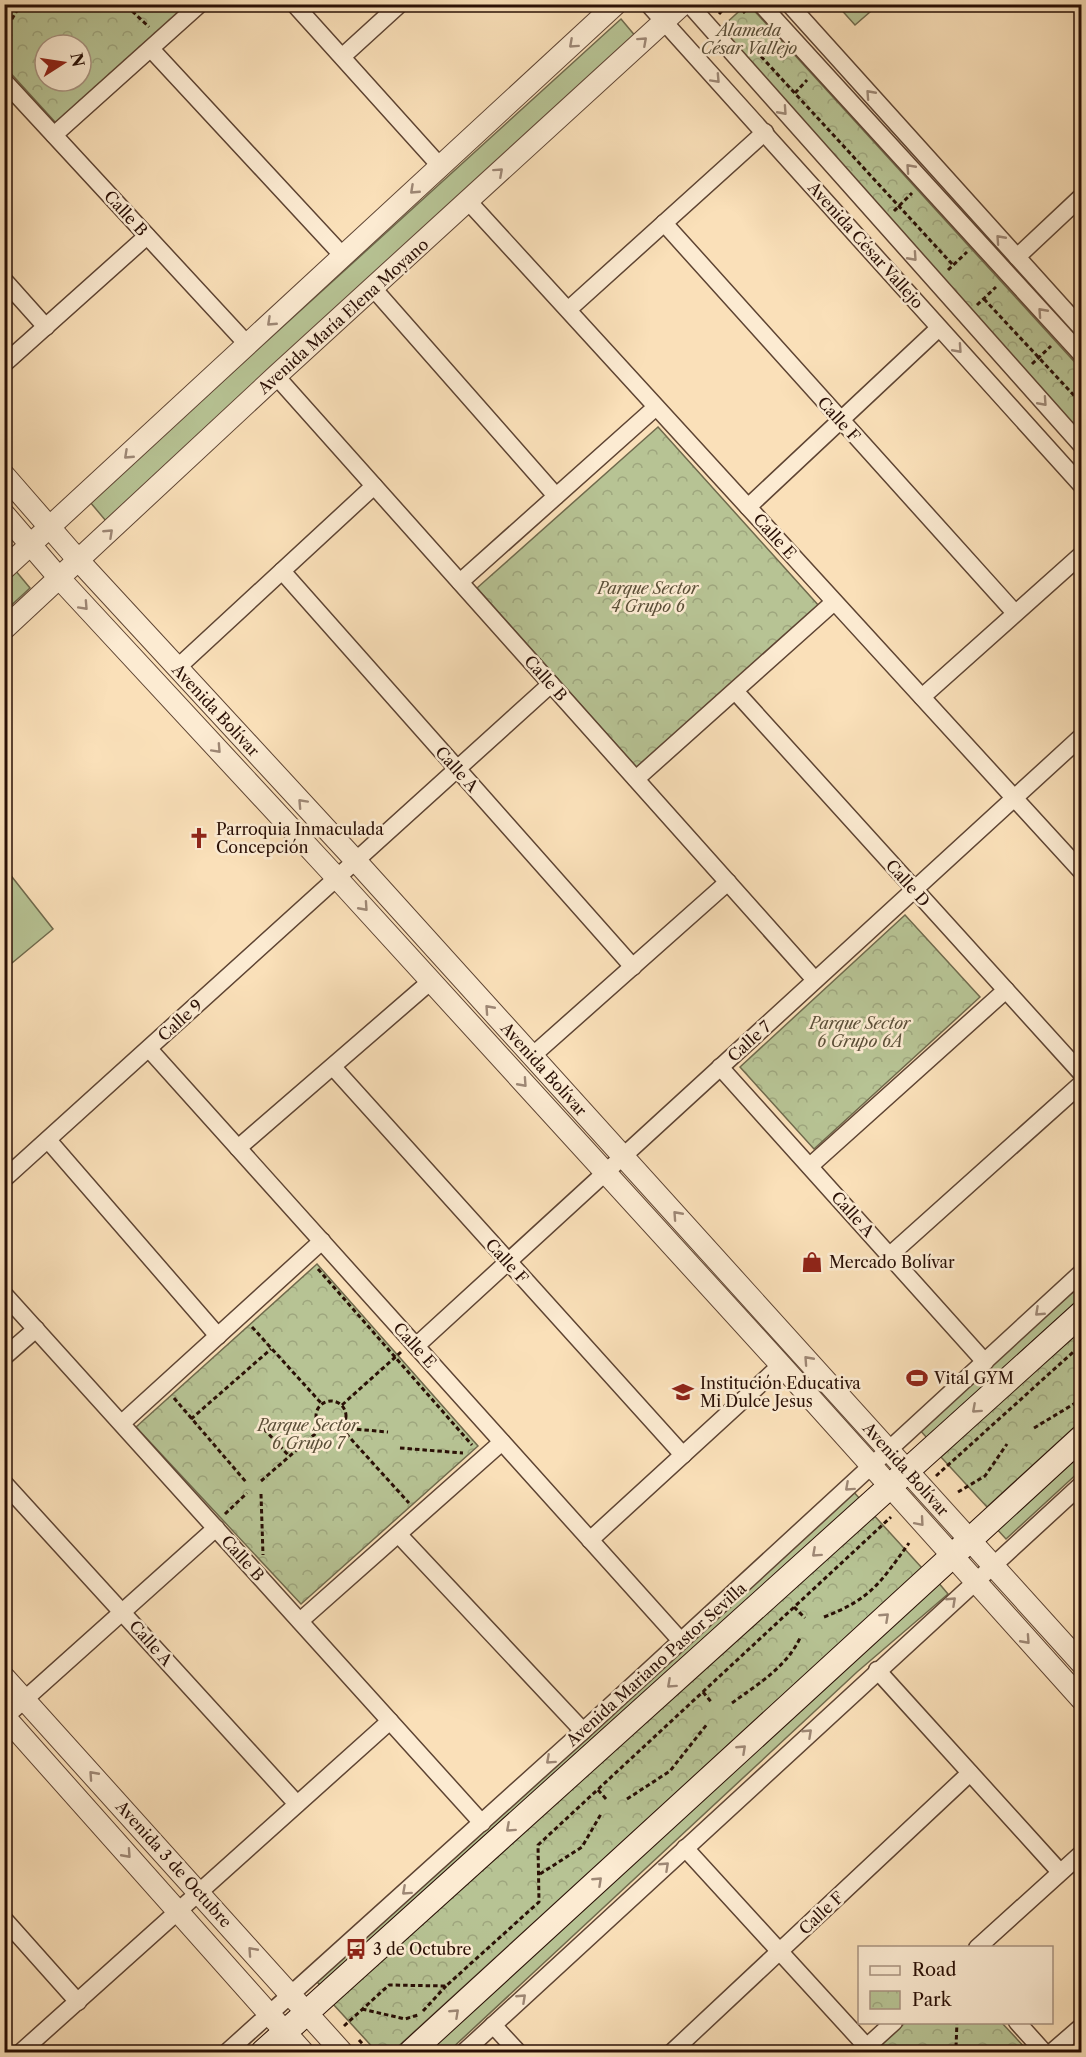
<svg xmlns="http://www.w3.org/2000/svg" width="1086" height="2057" font-family="'Libre Caslon Text',serif">
<style>
.grass{fill:#b7c394;stroke:#706a4d;stroke-width:1.5}
.park{fill:url(#park-crowns);stroke:#706a4d;stroke-width:1.5;fill-rule:evenodd}
.lines{fill:none;stroke-linecap:round;stroke-linejoin:round}
.minor-casing{stroke:#5e4433;stroke-width:19}
.tertiary-casing{stroke:#5e4433;stroke-width:23}
.secondary-casing{stroke:#2a1006;stroke-width:26}
.path{stroke:#2a1006;stroke-width:3;stroke-dasharray:4.5 3;stroke-linecap:butt}
.minor{stroke:#fcebd2;stroke-width:16}
.tertiary{stroke:#fcebd2;stroke-width:21}
.secondary{stroke:#fcebd2;stroke-width:24}
.oneway{stroke:#9e8876}
.labels{text-anchor:middle;stroke-width:5;stroke-linejoin:round;paint-order:stroke}
.park-label{font-size:16px;font-style:italic;fill:#5b4f38;stroke:#fcebd2}
.street-label{font-size:16px;fill:#2a1006;stroke:#fcebd2}
.poi-label{font-size:16px;fill:#2a1006;stroke:#fcebd2;text-anchor:start}
</style>
<defs>
<pattern id="park-crowns" width="20" height="18" patternUnits="userSpaceOnUse" patternTransform="scale(1.5)"><rect width="20" height="18" fill="#b7c394"/><path d="M2 6a3 3 0 1 1 6 0M12 15a3 3 0 1 1 6 0" fill="none" stroke="#9ea67e"/></pattern>
</defs>
<rect width="100%" height="100%" fill="#fae0b9"/>
<filter id="stains"><feTurbulence type="fractalNoise" baseFrequency=".00333" numOctaves="4"/><feColorMatrix values="0 0 0 0 .2 0 0 0 0 .09 0 0 0 0 .02 0 0 0 .5 -.17"/></filter>
<radialGradient id="worn" r=".72"><stop offset=".6" stop-color="#630" stop-opacity="0"/><stop offset="1" stop-color="#630" stop-opacity=".3"/></radialGradient>
<!-- grass -->
<g class="grass">
<path d="M837 5H878L855 25Z"/>
<path d="M621 19 637 38 106 521 90 502Z"/>
<path d="M15 570 30 588 5 611V579Z"/>
<path d="M5 868 53 929 12 963 5 954Z"/>
<path d="M1081 1285V1297L927 1438 919 1429Z"/>
<path d="M1081 1447V1470L1006 1539 995 1527Z"/>
<path d="M851 1489 860 1499 321 1986 314 1979Z"/>
<path d="M937 1581 948 1594 857 1672 448 2052H421Z"/>
</g>
<!-- park -->
<g class="park">
<path d="M5 5H189L56 123 5 67ZM45 45H81V81H45Z"/>
<path d="M746 5H749L1081 369V438L713 35Z"/>
<path d="M658 427 819 606 638 769 477 588Z"/>
<path d="M905 915 980 997 814 1149 740 1067Z"/>
<path d="M317 1264 478 1446 301 1604 136 1427Z"/>
<path d="M1081 1327V1421L987 1507 941 1457Z"/>
<path d="M871 1512 922 1568 392 2052H377L333 2004Z"/>
<path d="M906 2022 1002 2023 1029 2052H873Z"/>
</g>
<g class="lines">
<defs>
<g id="minor">
<path d="M294 4 440 166"/>
<path d="M648 4 1082 486"/>
<path d="M689 4 1082 446"/>
<path d="M761 4 1082 355"/>
<path d="M789 4 1082 329"/>
<path d="M151 49 343 256"/>
<path d="M343 56 400 4"/>
<path d="M4 81 247 344"/>
<path d="M54 135 200 4"/>
<path d="M468 201 1082 872"/>
<path d="M664 223 1015 613"/>
<path d="M1017 257 1082 196"/>
<path d="M4 280 46 327"/>
<path d="M373 288 556 496"/>
<path d="M569 309 765 132"/>
<path d="M4 364 147 236"/>
<path d="M276 376 815 980"/>
<path d="M748 507 939 328"/>
<path d="M282 571 633 967"/>
<path d="M460 582 656 407"/>
<path d="M177 668 374 486"/>
<path d="M735 691 1082 1074"/>
<path d="M922 697 1082 554"/>
<path d="M636 779 834 602"/>
<path d="M149 1049 681 1641"/>
<path d="M532 1056 728 882"/>
<path d="M333 1067 683 1455"/>
<path d="M720 1067 985 1362"/>
<path d="M48 1140 218 1336"/>
<path d="M238 1148 431 981"/>
<path d="M810 1166 1006 990"/>
<path d="M4 1179 551 684"/>
<path d="M890 1255 1082 1083"/>
<path d="M4 1294 482 1823"/>
<path d="M416 1346 1082 736"/>
<path d="M4 1357 36 1329"/>
<path d="M122 1423 322 1241"/>
<path d="M4 1483 297 1804"/>
<path d="M399 1535 583 1731"/>
<path d="M590 1540 781 1365"/>
<path d="M300 1621 502 1442"/>
<path d="M877 1670 1060 1872"/>
<path d="M4 1718 216 1528"/>
<path d="M685 1848 867 2047"/>
<path d="M4 1919 78 2002"/>
<path d="M977 1948 1082 1853"/>
<path d="M1017 2022 1044 2052"/>
<path d="M493 2025 518 2052"/>
<path d="M21 2052 390 1721"/>
<path d="M227 2052 583 1731 1082 1272"/>
<path d="M464 2052 1082 1484"/>
<path d="M672 2052 970 1773"/>
<path d="M861 2052 894 2022"/>
<path d="M1052 2052 1082 2026"/>
</g>
<g id="tertiary">
<path d="M4 475 79 561 356 861 1082 1664"/>
<path d="M4 514 60 579 337 878 781 1365 1082 1700"/>
<path d="M4 569 616 4"/>
<path d="M4 629 276 376 683 4"/>
<path d="M4 1677 342 2052"/>
<path d="M4 1716 303 2052"/>
</g>
<g id="secondary">
<path d="M263 2052 1082 1313"/>
<path d="M411 2052 1082 1437"/>
</g>
</defs>
<!-- minor casing -->
<use href="#minor" class="minor-casing"/>
<!-- tertiary casing -->
<use href="#tertiary" class="tertiary-casing"/>
<!-- secondary casing -->
<use href="#secondary" class="secondary-casing"/>
<!-- path -->
<g class="path">
<path d="M119 4 132 11 149 27"/>
<path d="M737 4 746 14"/>
<path d="M719 14 728 4"/>
<path d="M4 32 21 4"/>
<path d="M756 51 953 265"/>
<path d="M795 93 807 80"/>
<path d="M894 211 912 193"/>
<path d="M948 270 967 252"/>
<path d="M984 299 1082 404"/>
<path d="M977 305 996 287"/>
<path d="M1032 364 1051 346"/>
<path d="M318 1269 472 1445"/>
<path d="M252 1327 322 1404"/>
<path d="M174 1398 246 1482"/>
<circle cx="331" cy="1416" r="15"/>
<path d="M342 1405 401 1352"/>
<path d="M191 1419 271 1349"/>
<path d="M341 1428 409 1503"/>
<path d="M342 1428 388 1432"/>
<path d="M1034 1428 1082 1399"/>
<path d="M264 1429 289 1456"/>
<path d="M400 1448 463 1453"/>
<path d="M936 1476 1082 1344"/>
<path d="M261 1481 322 1428"/>
<path d="M958 1492 985 1476 1007 1444"/>
<path d="M261 1494 263 1555"/>
<path d="M225 1514 247 1493"/>
<path d="M794 1607 805 1618"/>
<path d="M824 1617C871 1599 881 1582 909 1543"/>
<path d="M703 1692 712 1703"/>
<path d="M732 1703C758 1684 787 1667 801 1636"/>
<path d="M598 1790 607 1800"/>
<path d="M627 1799 670 1771 708 1723"/>
<path d="M540 1874 582 1847 601 1814"/>
<path d="M362 2009 405 2019 418 2015"/>
<path d="M423 2011 446 1986"/>
<path d="M344 2026 389 1985 446 1986 539 1902 538 1845 891 1517"/>
<path d="M359 2040 370 2052"/>
<path d="M956 2047 957 2022"/>
</g>
<!-- minor -->
<use href="#minor" class="minor"/>
<!-- tertiary -->
<use href="#tertiary" class="tertiary"/>
<!-- secondary -->
<use href="#secondary" class="secondary"/>
</g>
<!-- one-way arrows -->
<defs><path id="oneway-chevron" d="M-2-3.5L2.5 0L-2 3.5" fill="none" stroke-width="1.6" stroke-linecap="round" stroke-linejoin="round" transform="scale(1.5)"/></defs>
<g class="oneway">
<use href="#oneway-chevron" transform="translate(643 41) rotate(-42)"/>
<use href="#oneway-chevron" transform="translate(573 44) rotate(138)"/>
<use href="#oneway-chevron" transform="translate(716 79) rotate(47)"/>
<use href="#oneway-chevron" transform="translate(870 94) rotate(-132)"/>
<use href="#oneway-chevron" transform="translate(783 111) rotate(48)"/>
<use href="#oneway-chevron" transform="translate(910 168) rotate(-132)"/>
<use href="#oneway-chevron" transform="translate(499 172) rotate(-42)"/>
<use href="#oneway-chevron" transform="translate(414 190) rotate(137)"/>
<use href="#oneway-chevron" transform="translate(1000 239) rotate(-132)"/>
<use href="#oneway-chevron" transform="translate(913 257) rotate(48)"/>
<use href="#oneway-chevron" transform="translate(1042 312) rotate(-132)"/>
<use href="#oneway-chevron" transform="translate(271 322) rotate(137)"/>
<use href="#oneway-chevron" transform="translate(958 349) rotate(48)"/>
<use href="#oneway-chevron" transform="translate(1043 402) rotate(48)"/>
<use href="#oneway-chevron" transform="translate(128 455) rotate(137)"/>
<use href="#oneway-chevron" transform="translate(109 533) rotate(-43)"/>
<use href="#oneway-chevron" transform="translate(84 606) rotate(47)"/>
<use href="#oneway-chevron" transform="translate(217 749) rotate(47)"/>
<use href="#oneway-chevron" transform="translate(302 803) rotate(-133)"/>
<use href="#oneway-chevron" transform="translate(364 907) rotate(48)"/>
<use href="#oneway-chevron" transform="translate(489 1009) rotate(-132)"/>
<use href="#oneway-chevron" transform="translate(523 1083) rotate(48)"/>
<use href="#oneway-chevron" transform="translate(677 1215) rotate(-132)"/>
<use href="#oneway-chevron" transform="translate(1039 1312) rotate(137)"/>
<use href="#oneway-chevron" transform="translate(808 1360) rotate(-132)"/>
<use href="#oneway-chevron" transform="translate(976 1409) rotate(138)"/>
<use href="#oneway-chevron" transform="translate(849 1487) rotate(138)"/>
<use href="#oneway-chevron" transform="translate(920 1522) rotate(49)"/>
<use href="#oneway-chevron" transform="translate(816 1553) rotate(138)"/>
<use href="#oneway-chevron" transform="translate(952 1601) rotate(-43)"/>
<use href="#oneway-chevron" transform="translate(885 1617) rotate(-43)"/>
<use href="#oneway-chevron" transform="translate(1026 1640) rotate(48)"/>
<use href="#oneway-chevron" transform="translate(671 1684) rotate(138)"/>
<use href="#oneway-chevron" transform="translate(808 1733) rotate(-43)"/>
<use href="#oneway-chevron" transform="translate(742 1749) rotate(-43)"/>
<use href="#oneway-chevron" transform="translate(550 1760) rotate(138)"/>
<use href="#oneway-chevron" transform="translate(93 1775) rotate(-132)"/>
<use href="#oneway-chevron" transform="translate(510 1828) rotate(138)"/>
<use href="#oneway-chevron" transform="translate(127 1854) rotate(48)"/>
<use href="#oneway-chevron" transform="translate(665 1866) rotate(-43)"/>
<use href="#oneway-chevron" transform="translate(598 1881) rotate(-43)"/>
<use href="#oneway-chevron" transform="translate(406 1891) rotate(138)"/>
<use href="#oneway-chevron" transform="translate(252 1951) rotate(-132)"/>
<use href="#oneway-chevron" transform="translate(522 1998) rotate(-43)"/>
<use href="#oneway-chevron" transform="translate(455 2013) rotate(-43)"/>
</g>
<!-- icons -->
<defs>
<symbol id="church-bare" viewBox="-9 -9 18 18"><path d="M-1.2-6h2.4v3.5h3.3v2.4h-3.3V6h-2.4V-.1h-3.3v-2.4h3.3Z" fill="#8f2418" stroke="#fcebd2" stroke-width="2.5" paint-order="stroke"/></symbol>
<symbol id="shop-bare" viewBox="-9 -9 18 18"><path d="M-5-2.5h2.3a2.7 3.5 0 0 1 5.4 0H5L5.5 6h-11ZM-1.5-2.5h3a1.5 2.3 0 0 0-3 0Z" fill="#8f2418" stroke="#fcebd2" stroke-width="2.5" paint-order="stroke"/></symbol>
<symbol id="stadium-bare" viewBox="-9 -9 18 18"><path d="M0-5a6.5 5 0 1 0 0 10a6.5 5 0 1 0 0-10ZM-3.5-1.8h7v3.6h-7Z" fill="#8f2418" stroke="#fcebd2" stroke-width="2.5" paint-order="stroke"/></symbol>
<symbol id="school-bare" viewBox="-9 -9 18 18"><path d="M0-5L7-2L0 1L-7-2ZM-4 1L0 2.5L4 1V4Q0 6-4 4Z" fill="#8f2418" stroke="#fcebd2" stroke-width="2.5" paint-order="stroke"/></symbol>
<symbol id="bus-bare" viewBox="-9 -9 18 18"><path d="M-5-6H5V4H4V6H2V4H-2V6H-4V4H-5ZM-3.5-4V0h7V-4ZM-3.5 1.2v1.5H-2V1.2ZM2 1.2v1.5H3.5V1.2Z" fill="#8f2418" stroke="#fcebd2" stroke-width="2.5" paint-order="stroke"/></symbol>
</defs>
<g fill-rule="evenodd">
<use href="#church-bare" x="184" y="823" width="30" height="30"/>
<use href="#shop-bare" x="797" y="1247" width="30" height="30"/>
<use href="#stadium-bare" x="902" y="1363" width="30" height="30"/>
<use href="#school-bare" x="668" y="1377" width="30" height="30"/>
<use href="#bus-bare" x="341" y="1934" width="30" height="30"/>
</g>
<g class="labels">
<!-- park labels -->
<g class="park-label">
<text x="749" y="36">Alameda<tspan x="749" dy="18">César Vallejo</tspan></text>
<text x="648" y="594">Parque Sector<tspan x="648" dy="18">4 Grupo 6</tspan></text>
<text x="860" y="1029">Parque Sector<tspan x="860" dy="18">6 Grupo 6A</tspan></text>
<text x="308" y="1431">Parque Sector<tspan x="308" dy="18">6 Grupo 7</tspan></text>
</g>
<!-- street labels -->
<g class="street-label">
<text transform="translate(126 213) rotate(47)" y="6">Calle B</text>
<text transform="translate(866 245) rotate(48)" y="6">Avenida César Vallejo</text>
<text transform="translate(343 316) rotate(-42)" y="6">Avenida María Elena Moyano</text>
<text transform="translate(839 419) rotate(48)" y="6">Calle F</text>
<text transform="translate(775 536) rotate(48)" y="6">Calle E</text>
<text transform="translate(546 678) rotate(48)" y="6">Calle B</text>
<text transform="translate(216 710) rotate(47)" y="6">Avenida Bolívar</text>
<text transform="translate(457 769) rotate(48)" y="6">Calle A</text>
<text transform="translate(908 883) rotate(48)" y="6">Calle D</text>
<text transform="translate(180 1020) rotate(-42)" y="6">Calle 9</text>
<text transform="translate(749 1041) rotate(-42)" y="6">Calle 7</text>
<text transform="translate(544 1069) rotate(48)" y="6">Avenida Bolívar</text>
<text transform="translate(853 1214) rotate(48)" y="6">Calle A</text>
<text transform="translate(507 1261) rotate(48)" y="6">Calle F</text>
<text transform="translate(415 1345) rotate(48)" y="6">Calle E</text>
<text transform="translate(906 1469) rotate(48)" y="6">Avenida Bolívar</text>
<text transform="translate(243 1558) rotate(48)" y="6">Calle B</text>
<text transform="translate(151 1643) rotate(48)" y="6">Calle A</text>
<text transform="translate(656 1664) rotate(-42)" y="6">Avenida Mariano Pastor Sevilla</text>
<text transform="translate(174 1864) rotate(48)" y="6">Avenida 3 de Octubre</text>
<text transform="translate(821 1913) rotate(-43)" y="6">Calle F</text>
</g>
<!-- poi labels -->
<g class="poi-label">
<text x="216" y="835">Parroquia Inmaculada<tspan x="216" dy="18">Concepción</tspan></text>
<text x="829" y="1268">Mercado Bolívar</text>
<text x="934" y="1384">Vital GYM</text>
<text x="700" y="1389">Institución Educativa<tspan x="700" dy="18">Mi Dulce Jesus</tspan></text>
<text x="373" y="1955">3 de Octubre</text>
</g>
</g>
<!-- margin -->
<rect width="1086" height="2057" fill="none" stroke="#fae0b9" stroke-width="24"/>
<rect x="6" y="6" width="1074" height="2045" fill="none" stroke="#2a1006" stroke-width="3"/>
<rect x="12" y="12" width="1062" height="2033" fill="none" stroke="#2a1006" stroke-width="1.5"/>
<!-- legend -->
<rect x="858" y="1946" width="195" height="78" fill="#fcebd2" stroke="#a89380" stroke-width="1.5"/>
<rect x="870" y="1966" width="30" height="9" fill="#fcebd2" stroke="#a89380" stroke-width="1.5"/>
<text x="912" y="1976" font-size="18" fill="#2a1006">Road</text>
<rect x="870" y="1991" width="30" height="18" fill="url(#park-crowns)" stroke="#a89380" stroke-width="1.5"/>
<text x="912" y="2006" font-size="18" fill="#2a1006">Park</text>
<!-- north arrow -->
<g transform="translate(63 63) rotate(78)"><circle r="28" fill="#fcebd2" stroke="#a89380" stroke-width="1.5"/>
<path d="M0-4.5L10 22L0 15L-10 22Z" fill="#8f2418"/>
<text y="-9" font-size="16" font-weight="bold" text-anchor="middle" fill="#2a1006">N</text>
</g>
<rect width="100%" height="100%" filter="url(#stains)"/>
<rect width="100%" height="100%" fill="url(#worn)"/>
</svg>
